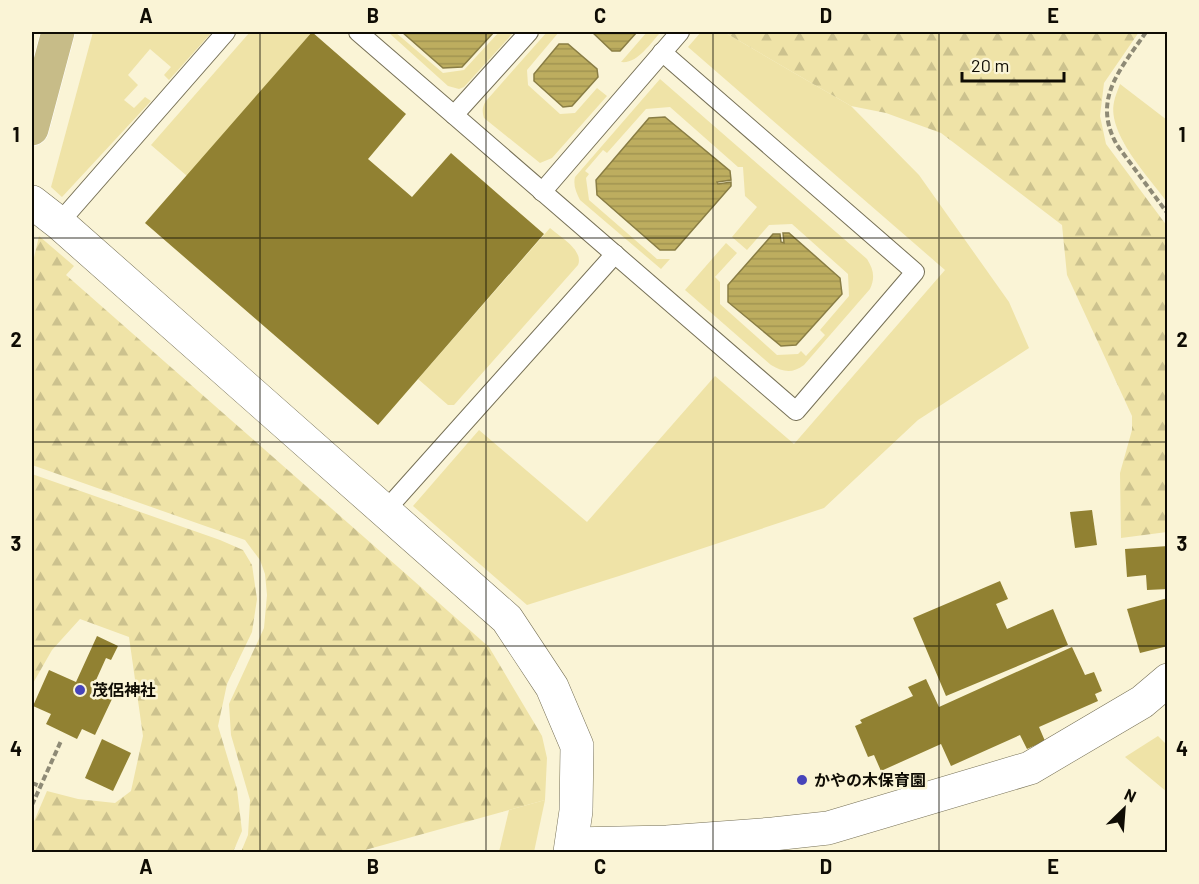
<svg xmlns="http://www.w3.org/2000/svg" width="1199" height="884" font-family="Barlow,'Noto Sans JP',sans-serif">
<style>
.grass{fill:#efe3a7}
.forest{fill:url(#forest-firs)}
.water{fill:url(#water-rules);stroke:#897d44;stroke-width:1.5}
.building{fill:#918132}
.lines{fill:none;stroke-linecap:round;stroke-linejoin:round}
.service-casing{stroke:#767056;stroke-width:20}
.minor-casing{stroke:#767056;stroke-width:34}
.primary-casing{stroke:#fff;stroke-width:34}
.path{stroke:#8e8a76;stroke-width:4;stroke-dasharray:6 3;stroke-linecap:butt}
.service{stroke:#fff;stroke-width:18}
.minor{stroke:#fff;stroke-width:33}
.primary{stroke:#c7bc88;stroke-width:33}
.grid{fill:none;stroke:#0f0c04;stroke-width:1.5;stroke-opacity:0.55}
.poi-dot{fill:#4744ba;stroke:#faf4d6;stroke-width:2}
.labels{text-anchor:middle;stroke-width:5;stroke-linejoin:round;paint-order:stroke}
.poi-label{font-size:16px;font-weight:bold;fill:#0f0c04;stroke:#faf4d6;text-anchor:start}
.neatline{fill:none;stroke:#0f0c04;stroke-width:2}
.grid-label{font-size:20px;text-anchor:middle;font-weight:bold;fill:#0f0c04}
</style>
<defs>
<pattern id="forest-firs" width="22" height="20" patternUnits="userSpaceOnUse" patternTransform="scale(1.5)"><rect width="22" height="20" fill="#efe3a7"/><path d="M5 1l3.5 6h-7zM16 11l3.5 6h-7z" fill="#ccc28e"/></pattern>
<pattern id="water-rules" width="6" height="5" patternUnits="userSpaceOnUse" patternTransform="scale(1.5)"><rect width="6" height="5" fill="#bdad5f"/><path d="M0 2.5h6" fill="none" stroke="#a19451"/></pattern>
</defs>
<rect width="100%" height="100%" fill="#faf4d6"/>
<!-- grass -->
<g class="grass">
<path d="M93 32H212L169 80 164 75 171 67 150 49 128 75 138 85 124 100 134 108 145 97 151 101 62 197 51 187Z"/>
<path d="M250 32H318L315 34 312 32 187 176 151 145Z"/>
<path d="M388 32H395L443 73 464 70 499 32H514L464 87 459 89 448 86Z"/>
<path d="M547 32H559L527 70 528 85 560 114 575 113 597 88 607 96 552 158 540 163 484 118C482 111 482 107 486 101Z"/>
<path d="M647 32H661C650 43 638 64 621 62Z"/>
<path d="M701 32H724L851 106 919 175 1009 302 1029 348 918 420 824 508 619 576 527 605 413 506 479 430 587 522 715 376 794 444 945 270 688 47Z"/>
<path d="M660 79 867 259C874 270 875 278 870 289L804 365C792 374 783 372 771 365L685 290 726 243 737 253 715 277 720 282V304L777 355 798 354 801 351 806 356 825 335 820 330 849 296 848 274 792 224 769 225 747 250 732 237 757 207 745 196 743 167H738L670 107 646 109 607 153 603 150 585 171 589 174 586 178 589 200 657 259H670L661 269 580 200C576 192 573 185 575 177Z"/>
<path d="M1120 84 1167 120V202C1149 177 1107 134 1114 102 1115 96 1118 90 1120 84Z"/>
<path d="M550 228C560 237 584 250 578 265L454 405H448L418 379Z"/>
<path d="M1158 736 1167 745V792L1125 757Z"/>
<path d="M545 800 534 852H499L509 810Z"/>
</g>
<!-- forest -->
<g class="forest">
<path d="M724 32H1139L1104 83 1100 116 1106 144 1167 226V532L1121 538 1120 473 1132 430V416L1067 275 1062 225 941 133 886 113 851 106Z"/>
<path d="M39 236 74 266 66 275 489 647 542 736 547 758 545 800 358 852H241L248 835 250 800 231 735 229 704 264 628 267 595 265 574 260 560 245 540 32 465V266Z"/>
<path d="M32 474 220 540 243 550 252 565 257 599 252 632 227 684 218 726 237 789 242 831 233 852H32V826L47 791 78 799 115 803 131 791 143 736 129 637 80 619 52 650 32 685Z"/>
</g>
<!-- water -->
<g class="water">
<path d="M402 32H494L462 67 443 68Z"/>
<path d="M592 32H591H637L620 51H612Z"/>
<path d="M559 44H568L597 69 598 77 572 106 563 107 534 81V74Z"/>
<path d="M665 117 730 171 731 180 717 182 718 184 731 182V186L675 250H660L597 195 596 180 649 118Z"/>
<path d="M783 233H789L840 278 842 294 796 345 781 346 728 302V285L773 234H780L781 242 784 243Z"/>
</g>
<!-- building -->
<g class="building">
<path d="M312 32 406 114 368 159 412 197 451 153 544 234 378 425 145 223Z"/>
<path d="M1092 510 1097 545 1075 548 1070 512Z"/>
<path d="M1168 546V589L1147 590 1146 575 1127 577 1125 549Z"/>
<path d="M1000 581 1008 599 996 604 1007 629 1053 609 1068 645 946 696 913 618Z"/>
<path d="M1168 598V646L1140 653 1127 609Z"/>
<path d="M97 636 118 646 111 660 106 658 92 689 112 699 95 735 82 729 77 739 46 724 51 714 33 706 49 670 76 682Z"/>
<path d="M1072 647 1085 675 1094 672 1102 691 1095 694 1098 701 1039 727 1045 741 1027 749 1020 735 951 766 941 744 881 771 874 755 868 757 855 726 862 723 860 720 913 696 908 687 926 679 939 707Z"/>
<path d="M102 739 131 753 113 791 85 778Z"/>
</g>
<g class="lines">
<defs>
<g id="service">
<path d="M358 32 796 411 915 272 662 52"/>
<path d="M454 115 529 32"/>
<path d="M542 192 680 32"/>
<path d="M59 223 226 32"/>
<path d="M385 511 615 254"/>
</g>
<g id="minor">
<path d="M32 202 59 223 507 619 552 687 577 746 576 811 570 852"/>
<path d="M572 844 667 842 773 834 828 828 1030 768 1142 702 1168 680"/>
</g>
<path id="primary" d="M32 129 58 32"/>
</defs>
<!-- service casing -->
<use href="#service" class="service-casing"/>
<!-- minor casing -->
<use href="#minor" class="minor-casing"/>
<!-- primary casing -->
<use href="#primary" class="primary-casing"/>
<!-- path -->
<g class="path">
<path d="M1146 32C1121 69 1091 99 1117 145L1168 214"/>
<path d="M32 783 40 786"/>
<path d="M32 805 61 741"/>
</g>
<!-- service -->
<use href="#service" class="service"/>
<!-- minor -->
<use href="#minor" class="minor"/>
<!-- primary -->
<use href="#primary" class="primary"/>
</g>
<!-- grid -->
<path class="grid" d="M260 32V852M486 32V852M713 32V852M939 32V852M32 238H1168M32 442H1168M32 646H1168"/>
<!-- markers -->
<g class="poi-dot">
<circle cx="80" cy="690" r="6"/>
<circle cx="802" cy="780" r="6"/>
</g>
<g class="labels">
<!-- poi labels -->
<g class="poi-label">
<text x="92" y="696">茂侶神社</text>
<text x="814" y="786">かやの木保育園</text>
</g>
</g>
<!-- border -->
<rect width="1199" height="884" fill="none" stroke="#faf4d6" stroke-width="66"/>
<!-- north arrow -->
<g transform="translate(1124 809) rotate(25)" stroke="#faf4d6" stroke-width="4.5" paint-order="stroke">
<path d="M0-4.5L10 22L0 15L-10 22Z" fill="#0f0c04"/>
<text y="-9" font-size="16" font-weight="bold" text-anchor="middle" fill="#0f0c04">N</text>
</g>
<!-- scale -->
<path d="M962 72v9h102v-9" fill="none" stroke="#0f0c04" stroke-width="3"/>
<text x="971" y="72" font-size="18" fill="#0f0c04" stroke="#faf4d6" stroke-width="4.5" paint-order="stroke">20 m</text>
<rect x="33" y="33" width="1133" height="818" class="neatline"/>
<g class="grid-label">
<text x="146" y="23">A</text>
<text x="373" y="23">B</text>
<text x="600" y="23">C</text>
<text x="826" y="23">D</text>
<text x="1053" y="23">E</text>
<text x="16" y="142">1</text>
<text x="1182" y="142">1</text>
<text x="16" y="347">2</text>
<text x="1182" y="347">2</text>
<text x="16" y="551">3</text>
<text x="1182" y="551">3</text>
<text x="16" y="756">4</text>
<text x="1182" y="756">4</text>
<text x="146" y="874">A</text>
<text x="373" y="874">B</text>
<text x="600" y="874">C</text>
<text x="826" y="874">D</text>
<text x="1053" y="874">E</text>
</g>
</svg>
